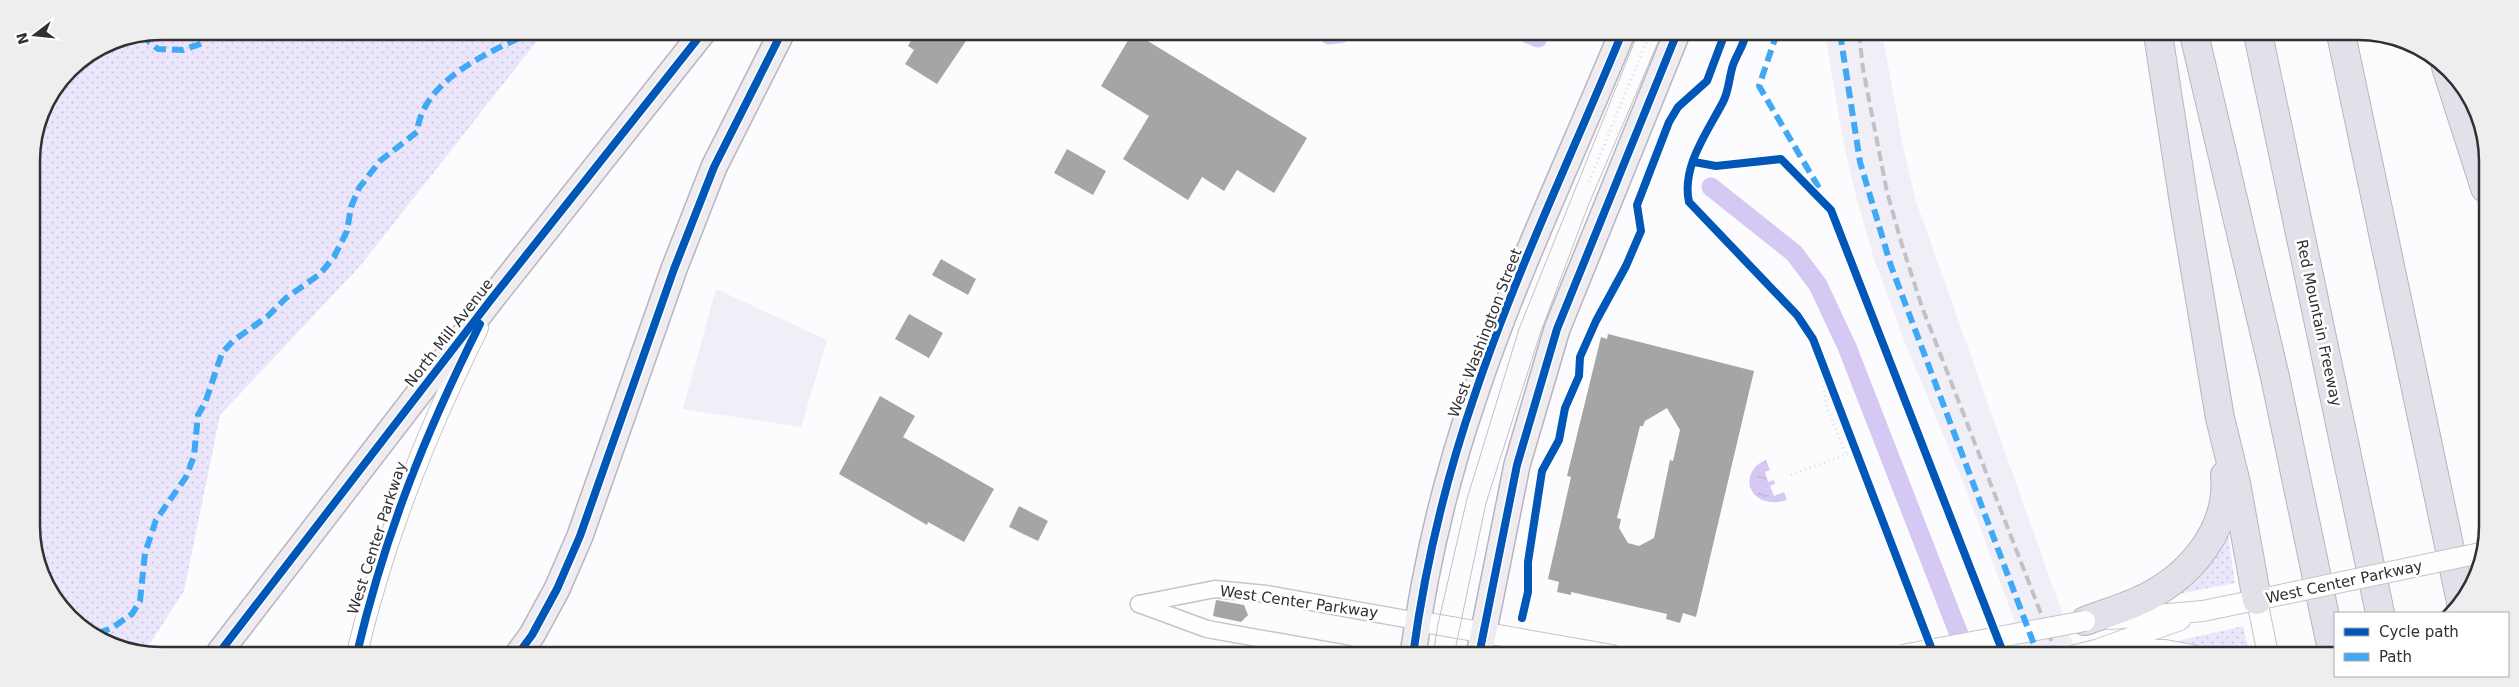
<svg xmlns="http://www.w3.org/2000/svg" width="2519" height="687" font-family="'DejaVu Sans',sans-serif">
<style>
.built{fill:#f0eef6}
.grass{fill:url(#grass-dots)}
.water{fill:url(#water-ripples)}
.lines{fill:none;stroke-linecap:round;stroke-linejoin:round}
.canal{stroke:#d5c9f3;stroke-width:19}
.building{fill:#a5a4a6;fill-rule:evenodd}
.minor-casing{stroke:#c5c5c7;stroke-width:19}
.tertiary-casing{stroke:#c5c5c7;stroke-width:22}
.primary-casing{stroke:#b8b5be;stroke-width:28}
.motorway-casing{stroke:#b8b5be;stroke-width:30}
.path{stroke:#dfdfe0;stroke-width:3;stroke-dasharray:1 4;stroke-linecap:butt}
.minor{stroke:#fffeff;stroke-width:16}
.tertiary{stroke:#fffeff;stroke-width:20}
.primary{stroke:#eeecf1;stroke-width:25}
.motorway{stroke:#e2e0e8;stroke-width:28}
.tram{stroke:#c2c2c2;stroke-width:1}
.rail{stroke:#c2c2c2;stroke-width:4;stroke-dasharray:10 5;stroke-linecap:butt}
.tertiary-bridge-casing{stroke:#c5c5c7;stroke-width:22;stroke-linecap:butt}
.tertiary-bridge{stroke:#fffeff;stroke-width:20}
.quiet{stroke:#3fa9f5;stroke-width:6;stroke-dasharray:12 6;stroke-linecap:butt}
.cycleway-casing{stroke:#fff;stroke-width:11}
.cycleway{stroke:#0057b8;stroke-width:8}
.labels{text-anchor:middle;stroke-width:5;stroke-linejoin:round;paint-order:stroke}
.street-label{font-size:15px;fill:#313033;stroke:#fff}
.rim{fill:none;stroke:#313033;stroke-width:2.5}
</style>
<defs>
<pattern id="grass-dots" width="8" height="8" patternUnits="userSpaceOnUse" patternTransform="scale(1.25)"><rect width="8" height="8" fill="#ece6fc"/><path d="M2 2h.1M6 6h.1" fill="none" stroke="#cbc6d8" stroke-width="1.8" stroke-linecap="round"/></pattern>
<pattern id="water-ripples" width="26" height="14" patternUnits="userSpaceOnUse" patternTransform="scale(1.25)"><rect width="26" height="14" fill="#d5c9f3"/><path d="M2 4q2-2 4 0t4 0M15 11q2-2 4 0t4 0" fill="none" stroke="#b7add1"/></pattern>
</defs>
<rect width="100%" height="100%" fill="#fcfbfd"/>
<!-- built -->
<g class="built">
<path d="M1825 33H1882L1903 147 1916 201 2077 655H2027L1965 487 1905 343 1874 259 1856 196 1843 140Z"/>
<path d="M716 289 827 340 801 427 683 409Z"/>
</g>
<!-- grass -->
<g class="grass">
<path d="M161 31 544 32 361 265 220 415 184 591 144 653H136L69 617 34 551 32 153 41 111 70 69 112 41Z"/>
<path d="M2228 533 2235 583 2173 595Z"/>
<path d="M2243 626 2250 655H2219L2178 641Z"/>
</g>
<!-- water -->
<path class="water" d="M1766 460 1770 470 1765 472 1768 482 1774 480 1775 484 1770 486 1774 496 1784 492 1787 500C1749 512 1736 472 1766 460Z"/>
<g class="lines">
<!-- canal -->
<g class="canal">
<path d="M1526 33 1538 38"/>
<path d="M1329 35 1343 33"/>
<path d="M1711 187 1794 253 1818 285 1847 347 1967 655"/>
</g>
</g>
<!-- building -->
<g class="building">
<path d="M916 32H972L937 84 905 64 914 50 908 46Z"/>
<path d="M1133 32 1307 138 1274 193 1237 170 1224 191 1202 177 1188 200 1123 159 1149 116 1101 86Z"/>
<path d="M1067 149 1106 171 1093 195 1054 173Z"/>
<path d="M941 259 976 279 968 295 932 275Z"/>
<path d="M909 314 943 333 929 358 895 339Z"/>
<path d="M1608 334 1754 371 1696 617 1683 613 1680 623 1666 619 1667 614 1571 592V595L1557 592 1559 582 1548 579 1571 477 1567 476 1601 337 1607 339ZM1667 408 1680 430 1673 461 1670 460 1654 538 1639 546 1628 543 1619 528 1621 519 1617 518 1640 426H1643L1645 421Z"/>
<path d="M880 396 915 416 903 437 994 489 964 542 928 522 927 525 839 474Z"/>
<path d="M1019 506 1048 521 1038 541 1009 527Z"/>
<path d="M1216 600 1244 605 1248 615 1241 622 1213 616Z"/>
</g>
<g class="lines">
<defs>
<g id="minor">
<path d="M1139 604 1215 589 1266 594 1417 621"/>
<path d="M1139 604 1207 629 1348 654"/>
</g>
<g id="tertiary">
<path d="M2257 600 2268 655"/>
<path d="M2110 619 2203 611 2285 594"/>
<path d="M1417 621 1612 655"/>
<path d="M2113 650H2165L2192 655"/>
<path d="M357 653C385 536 425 436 478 328"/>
<path d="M2076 655 2096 650 2180 620"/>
</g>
<g id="primary">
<path d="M219 653 493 297 703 32"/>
<path d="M518 654 532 635 557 589 580 536 674 269 714 167 782 32"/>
<path d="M1413 655C1425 566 1446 478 1475 394 1516 271 1573 153 1622 33"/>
<path d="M1479 655 1517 465 1557 329 1677 33"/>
</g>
<g id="motorway">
<path d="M2158 34 2184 203 2220 418 2236 483 2257 600"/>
<path d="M2194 34 2275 377 2333 655"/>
<path d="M2258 34 2380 613"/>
<path d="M2341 34 2461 602"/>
<path d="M2446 67 2485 188"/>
<path d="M2085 621C2106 613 2128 607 2147 597 2192 574 2230 528 2225 475"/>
</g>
</defs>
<!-- minor casing -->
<use href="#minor" class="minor-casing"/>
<!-- tertiary casing -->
<use href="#tertiary" class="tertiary-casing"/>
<!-- primary casing -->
<use href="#primary" class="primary-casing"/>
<!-- motorway casing -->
<use href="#motorway" class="motorway-casing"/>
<!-- path -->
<g class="path">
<path d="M1589 182 1650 33"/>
<path d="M1827 377 1823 382 1826 404 1846 455"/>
<path d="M1791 475 1856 451"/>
</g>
<!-- minor -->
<use href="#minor" class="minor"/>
<!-- tertiary -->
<use href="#tertiary" class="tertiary"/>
<!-- primary -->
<use href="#primary" class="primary"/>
<!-- motorway -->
<use href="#motorway" class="motorway"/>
<!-- tram -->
<g class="tram">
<path d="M1433 655 1438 624 1467 499 1519 329 1638 33"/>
<path d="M1454 655 1486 503 1540 334 1588 206 1662 33"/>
</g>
<!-- rail -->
<path class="rail" d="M1859 33 1863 69 1887 192 1902 245 1922 307 2057 655"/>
<defs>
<g id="tertiary-bridge">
<path d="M2285 594 2485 552"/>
<path d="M1902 655 2085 621"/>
</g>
</defs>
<!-- tertiary-bridge casing -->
<use href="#tertiary-bridge" class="tertiary-bridge-casing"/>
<!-- tertiary-bridge -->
<use href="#tertiary-bridge" class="tertiary-bridge"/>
<!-- quiet -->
<g class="quiet">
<path d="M1777 33 1759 86 1822 193"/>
<path d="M1840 33 1860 162 1891 266 2038 655"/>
<path d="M141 35 158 49 183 50 203 43 212 31"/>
<path d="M98 633 112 628 132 614 140 601 145 553 156 520 186 477 194 456 198 415 205 403 222 353 233 341 268 316 286 298 320 274 334 257 347 231 351 207 359 188 380 161 417 132C423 79 490 52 532 32"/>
</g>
<defs>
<g id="cycleway">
<path d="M1746 33C1744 45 1737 54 1733 65 1729 77 1729 91 1723 102 1708 131 1681 167 1689 202L1797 315 1813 339 1934 655"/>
<path d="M1694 162 1716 166 1781 159 1831 210 2004 655"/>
<path d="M1522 618 1528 592V562L1542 471 1559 440 1565 408 1579 376 1580 357 1596 321 1626 266 1641 231 1637 205 1669 122 1678 107 1707 81 1725 33"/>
<path d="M219 653 493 297 703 32"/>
<path d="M357 653C385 534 425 434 480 324"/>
<path d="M518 654 532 635 557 589 580 536 674 269 714 167 782 32"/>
<path d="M1413 655C1425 566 1446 478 1475 394 1516 271 1573 153 1622 33"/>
<path d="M1479 655 1517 465 1557 329 1677 33"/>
</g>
</defs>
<!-- cycleway casing -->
<use href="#cycleway" class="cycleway-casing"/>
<!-- cycleway -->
<use href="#cycleway" class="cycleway"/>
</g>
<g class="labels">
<!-- street labels -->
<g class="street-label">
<text transform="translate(2319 323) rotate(78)" y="5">Red Mountain Freeway</text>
<text transform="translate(449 333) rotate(-52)" y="5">North Mill Avenue</text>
<text transform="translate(1485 333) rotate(-69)" y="5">West Washington Street</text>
<text transform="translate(377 538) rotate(-72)" y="5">West Center Parkway</text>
<text transform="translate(2344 582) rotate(-12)" y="5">West Center Parkway</text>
<text transform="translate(1299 602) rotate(8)" y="5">West Center Parkway</text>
</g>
</g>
<!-- crop -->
<path d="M0 0H2519V687H0ZM161 40H2358A121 121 0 0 1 2479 161V526A121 121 0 0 1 2358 647H161A121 121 0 0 1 40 526V161A121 121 0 0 1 161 40Z" fill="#efeeef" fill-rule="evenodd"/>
<path class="rim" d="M161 40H2358A121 121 0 0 1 2479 161V526A121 121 0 0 1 2358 647H161A121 121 0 0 1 40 526V161A121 121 0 0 1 161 40Z"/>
<!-- legend -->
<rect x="2334" y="612" width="175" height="65" fill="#ffffff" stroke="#adacad"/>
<rect x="2344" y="628" width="25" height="8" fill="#0057b8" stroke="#adacad"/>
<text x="2379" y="637" font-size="15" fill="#313033">Cycle path</text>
<rect x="2344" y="653" width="25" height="8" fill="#3fa9f5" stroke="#adacad"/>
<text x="2379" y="662" font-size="15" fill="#313033">Path</text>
<!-- north arrow -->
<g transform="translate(35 35) rotate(254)" stroke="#ffffff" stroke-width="4" paint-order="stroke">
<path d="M0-4L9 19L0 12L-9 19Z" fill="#313033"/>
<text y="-8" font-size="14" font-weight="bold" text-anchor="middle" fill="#313033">N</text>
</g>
</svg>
